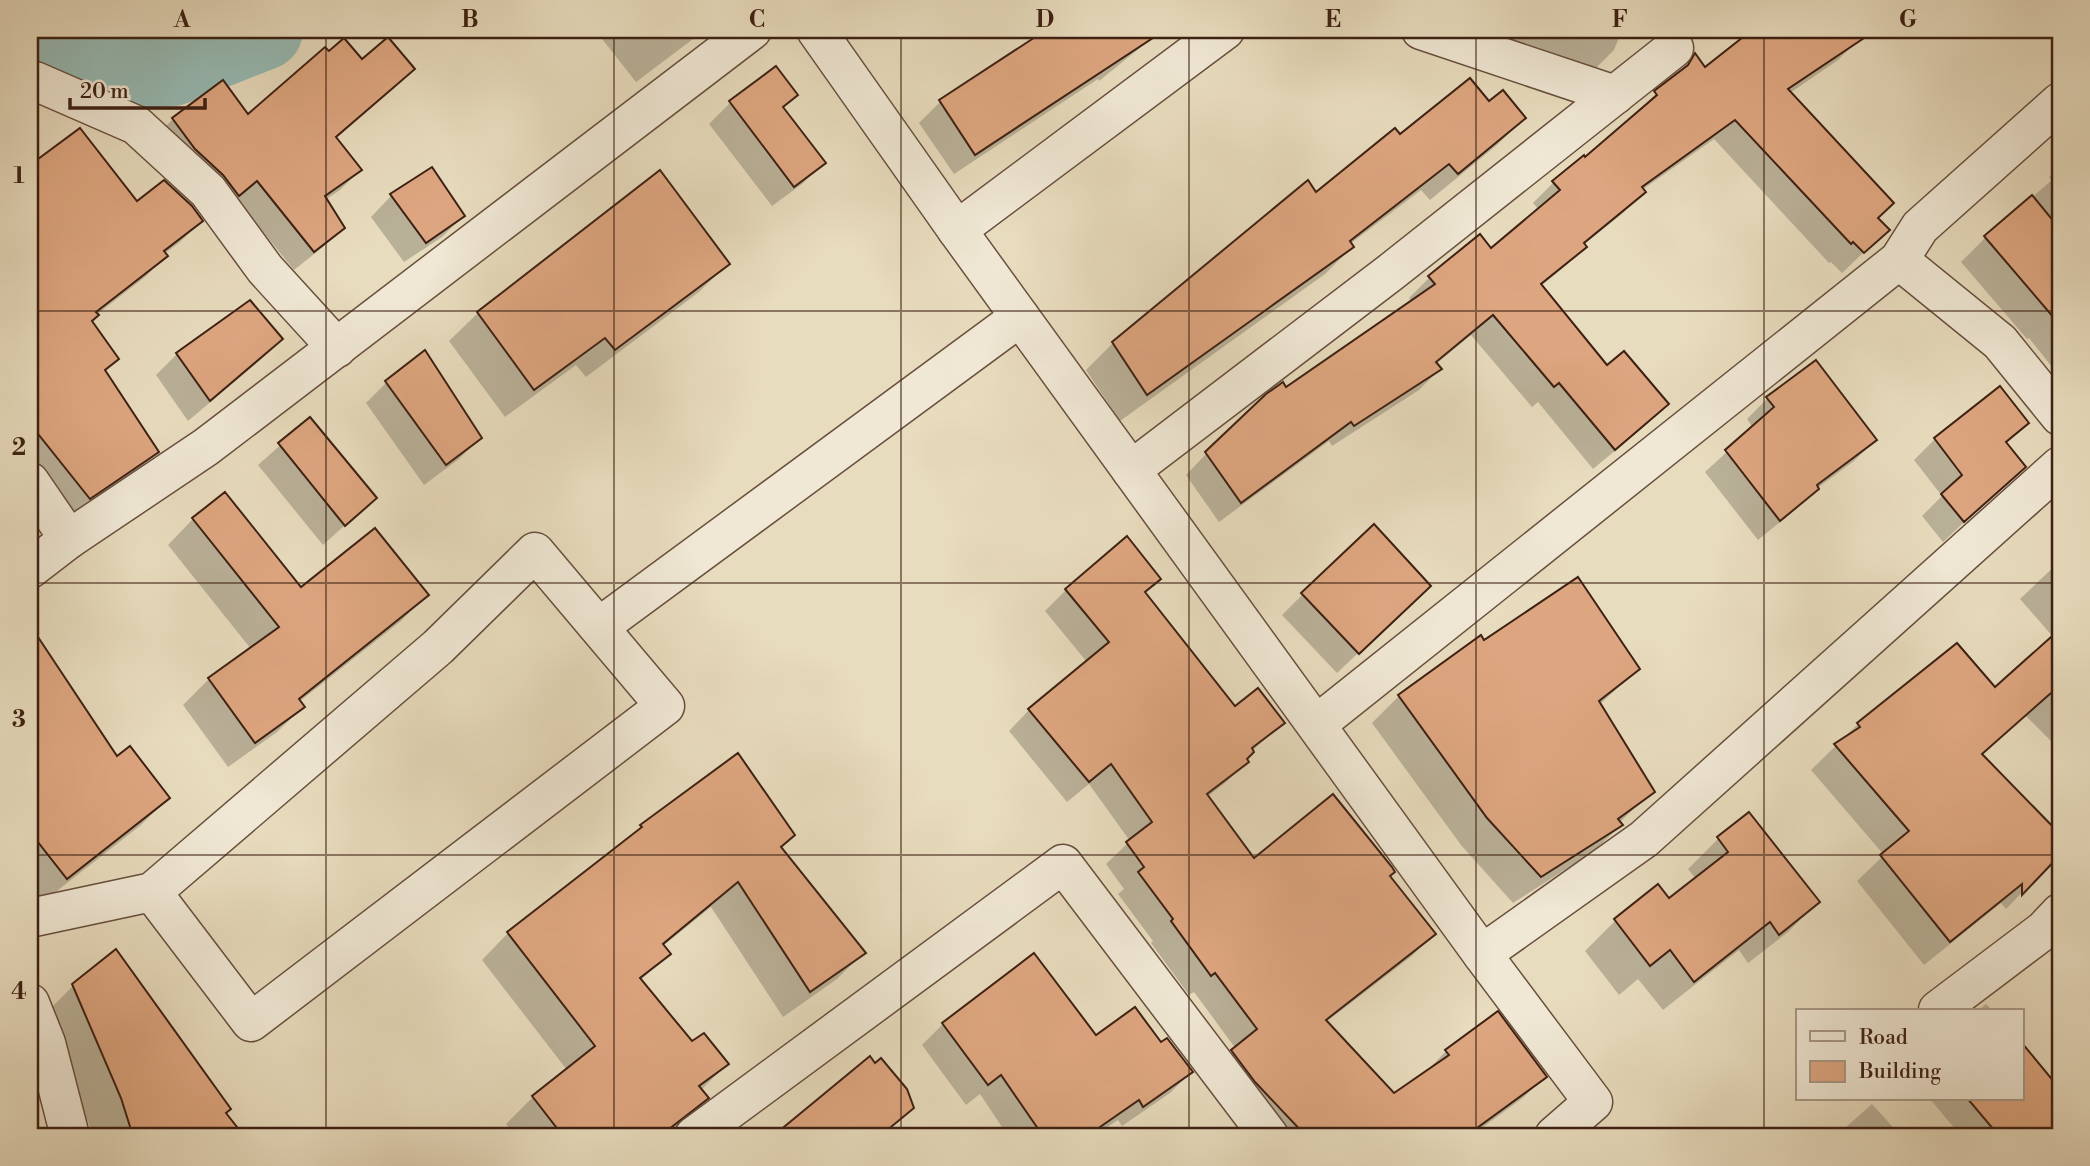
<svg xmlns="http://www.w3.org/2000/svg" width="2090" height="1166" font-family="'Libre Bodoni',serif">
<style>
.shadow{fill:#0003}
.lines{fill:none;stroke-linecap:round;stroke-linejoin:round}
.river{stroke:#97bbb5;stroke-width:80}
.building{fill:#dea680;stroke:#3d2013;stroke-width:2}
.minor-casing{stroke:#684f3e;stroke-width:41}
.minor{stroke:#f0e8d5;stroke-width:38}
.grid{fill:none;stroke:#3d2013;stroke-width:2;stroke-opacity:0.55}
.neatline{fill:none;stroke:#3d2013;stroke-width:2.5}
.grid-label{font-size:23px;text-anchor:middle;font-weight:bold;fill:#3d2013}
</style>
<rect width="100%" height="100%" fill="#e8dcbe"/>
<filter id="stains"><feTurbulence type="fractalNoise" baseFrequency=".00286" numOctaves="4"/><feColorMatrix values="0 0 0 0 .2 0 0 0 0 .09 0 0 0 0 .02 0 0 0 .5 -.17"/></filter>
<radialGradient id="worn" r=".72"><stop offset=".6" stop-color="#630" stop-opacity="0"/><stop offset="1" stop-color="#630" stop-opacity=".3"/></radialGradient>
<!-- shadow -->
<g class="shadow">
<path d="M595 30H705L636 82Z"/>
<path d="M1049 30 1053 36 1060 30H1158L1141 47 1099 81 1098 79 954 174 919 123 940 102Z"/>
<path d="M1462 30H1622L1614 50 1586 78Z"/>
<path d="M1755 30H1852L1859 39 1838 60 1790 93 1876 218 1866 250 1842 273 1831 262 1829 263 1714 139 1642 190 1643 192 1623 213 1583 245 1585 247 1564 267 1541 286 1607 367 1667 404 1646 425 1593 469 1538 402 1532 407 1471 335 1436 364 1440 369 1419 390 1332 446 1329 441 1219 522 1186 475 1206 454 1286 389 1412 302 1409 298 1430 277 1491 251 1539 210 1533 203 1554 182 1585 159 1636 115 1635 114 1695 56 1705 69Z"/>
<path d="M328 53 362 62 413 69 393 89 335 138 360 170 340 190 325 200 343 227 323 247 294 270 237 200 153 139 173 119 248 116Z"/>
<path d="M776 68 795 95 782 109 823 163 802 184 772 206 709 124 730 103Z"/>
<path d="M1488 103 1524 118 1497 145 1430 200 1421 190 1350 244 1352 247 1325 274 1120 421 1086 370 1113 343 1316 194 1400 137Z"/>
<path d="M80 130 136 203 201 221 180 242 164 254 166 256 145 277 96 315 90 322 117 359 105 372 157 452 136 473 68 518 30 470V167Z"/>
<path d="M2060 166V377L2029 338 2027 339 1961 262 1985 238 2052 180 2049 177Z"/>
<path d="M659 172 727 264 699 292 586 377 576 365 505 417 449 341 478 313Z"/>
<path d="M391 196 463 216 442 237 404 262 371 217Z"/>
<path d="M249 302 281 339 260 360 188 421 156 375 177 354Z"/>
<path d="M387 382 480 438 459 459 424 485 366 403Z"/>
<path d="M1768 398 1875 440 1854 461 1816 489 1796 509 1758 540 1705 472 1753 428 1747 419Z"/>
<path d="M310 419 375 498 323 545 258 465Z"/>
<path d="M2027 423 2006 444 2023 467 1943 542 1922 516 1942 496 1914 460 1935 439Z"/>
<path d="M193 519 301 590 426 595 401 621 299 702 303 707 277 732 228 767 183 705 209 679 251 649 168 545Z"/>
<path d="M2060 561V750L2026 716 1981 755 2060 837V853L2006 909 2001 903 1924 965 1857 881 1884 855 1811 770 1858 724 1995 689 2054 638 2020 599Z"/>
<path d="M1159 578 1144 594 1235 709 1283 722 1252 751 1245 759 1247 762 1226 782 1207 797 1253 860 1389 876 1433 934 1413 955 1326 1022 1394 1096 1426 1072 1446 1051 1544 1077 1524 1097 1471 1136H1266L1212 1072 1236 1049 1194 992 1189 995 1151 943 1153 941 1118 894 1124 889 1106 864 1130 841 1089 784 1067 802 1009 731 1029 710 1087 662 1045 611 1066 590Z"/>
<path d="M1303 594 1408 606 1337 673 1282 615Z"/>
<path d="M30 628 117 758 168 798 141 825 39 905 30 894Z"/>
<path d="M1480 638 1484 642 1638 669 1599 705 1652 791 1619 823 1621 825 1594 851 1513 903 1461 845 1372 723 1399 696Z"/>
<path d="M1749 814 1818 902 1788 932 1748 963 1739 950 1663 1010 1638 979 1619 995 1585 951 1615 921 1658 887 1669 900 1696 879 1688 869 1718 839Z"/>
<path d="M642 826 779 848 863 953 837 979 783 1017 711 907 663 946 668 954 640 981 691 1043 727 1064 701 1090 706 1098 680 1124 664 1136H516L506 1124 533 1097 567 1070 482 960 508 933 627 841Z"/>
<path d="M1033 955 1096 1037 1160 1045 1191 1072 1170 1093 1122 1126 1118 1120 1094 1136H1008L980 1094 966 1105 922 1045 943 1024Z"/>
<path d="M73 986 224 1114 242 1136H94L43 1016Z"/>
<path d="M1986 1004 1992 1010H1979Z"/>
<path d="M2022 1046 2060 1092V1136H1961L1929 1098H2022Z"/>
<path d="M1872 1104 1901 1136H1836Z"/>
<path d="M912 1108 882 1136H778L789 1126Z"/>
</g>
<g class="lines">
<!-- river -->
<path class="river" d="M30 59 109 69 172 66 263 30"/>
</g>
<!-- building -->
<g class="building">
<path d="M1046 30H1165L975 155 939 100Z"/>
<path d="M1752 30H1876L1788 89 1894 203 1878 218 1890 230 1864 253 1853 242 1851 244 1735 120 1642 187 1646 192 1584 243 1587 247 1541 284 1607 365 1624 351 1669 404 1615 450 1559 383 1554 387 1493 315 1436 362 1442 369 1354 426 1351 422 1241 503 1205 452 1266 394 1283 382 1286 387 1435 284 1428 276 1480 234 1491 248 1560 190 1552 181 1584 155 1585 157 1657 95 1654 91 1688 65 1695 53 1705 67Z"/>
<path d="M388 37 415 69 336 137 362 170 325 196 345 228 314 252 257 181 239 196 223 175 195 149 172 118 223 80 248 114 325 47 329 51 344 38 362 59Z"/>
<path d="M776 66 798 95 783 107 826 163 794 187 729 101Z"/>
<path d="M1470 78 1489 101 1503 90 1526 118 1458 174 1449 164 1350 241 1354 247 1147 395 1112 342 1308 180 1316 192 1395 128 1400 134Z"/>
<path d="M80 128 137 201 164 180 192 206 203 221 164 251 168 256 96 312 99 315 92 321 119 359 105 370 159 452 90 499 38 434H30V165Z"/>
<path d="M432 167 465 216 426 243 390 194Z"/>
<path d="M660 170 730 264 615 350 605 338 534 390 477 312Z"/>
<path d="M2032 195 2060 229V325L1984 236Z"/>
<path d="M250 300 283 339 210 401 176 353Z"/>
<path d="M425 350 482 438 446 465 385 381Z"/>
<path d="M1816 360 1877 440 1817 485 1819 489 1780 521 1725 450 1774 407 1766 397Z"/>
<path d="M2000 386 2029 423 2006 442 2026 467 1964 522 1941 494 1962 475 1934 438Z"/>
<path d="M310 417 377 498 345 526 278 443Z"/>
<path d="M225 492 301 587 375 528 429 595 299 699 305 707 255 743 208 678 279 627 192 518Z"/>
<path d="M1374 524 1431 586 1359 654 1301 593Z"/>
<path d="M1127 536 1161 579 1145 592 1235 706 1258 688 1285 723 1252 748 1254 752 1247 759 1249 762 1207 794 1254 858 1333 794 1392 867 1395 872 1390 876 1436 934 1326 1020 1394 1093 1449 1055 1445 1050 1498 1011 1547 1077 1466 1136H1306L1255 1082 1231 1050 1257 1029 1215 973 1211 976 1171 921 1173 919 1138 872 1144 867 1126 842 1152 822 1111 764 1089 782 1028 709 1109 642 1065 589Z"/>
<path d="M1578 577 1640 669 1599 701 1655 792 1618 819 1623 825 1541 877 1487 818 1398 695 1481 635 1484 640Z"/>
<path d="M30 625 117 756 130 746 170 798 67 879 30 832Z"/>
<path d="M2060 629V685L1982 754 2060 834V855L2022 895V884L1950 942 1880 855 1909 831 1834 744 1860 727 1857 723 1957 643 1995 687Z"/>
<path d="M738 753 795 835 781 847 866 953 810 992 738 882 663 944 671 954 640 978 692 1041 704 1033 729 1064 699 1086 709 1098 660 1136H563L532 1096 595 1046 507 932 642 827 640 825Z"/>
<path d="M1749 812 1820 902 1779 935 1770 922 1694 982 1670 950 1650 966 1614 919 1658 884 1669 898 1728 852 1717 837Z"/>
<path d="M116 949 231 1109 226 1113 244 1136H133L121 1098 72 984Z"/>
<path d="M1034 953 1096 1035 1135 1007 1161 1042 1167 1038 1193 1072 1143 1107 1139 1100 1087 1136H1043L1001 1075 988 1085 942 1023Z"/>
<path d="M2022 1043 2060 1089V1136H1999L1967 1098H2022Z"/>
<path d="M870 1056 875 1063 881 1058 907 1089 914 1108 880 1136H773Z"/>
</g>
<g class="lines">
<defs>
<g id="minor">
<path d="M816 30 957 230 1482 954 1593 1102 1554 1136"/>
<path d="M1421 30 1615 95"/>
<path d="M30 85 35 81 136 125 208 191 265 269 337 348"/>
<path d="M957 230 1225 30"/>
<path d="M1899 260 2000 342 2060 416"/>
<path d="M1131 470 1391 272 1674 48"/>
<path d="M30 482 69 539 206 447 752 30"/>
<path d="M30 569 69 539"/>
<path d="M599 627 1020 317"/>
<path d="M1317 724 1899 260 1920 227 2060 102"/>
<path d="M30 918 152 892 438 647 535 552 665 706 251 1022 152 892"/>
<path d="M1482 954 1644 839 2060 466"/>
<path d="M30 1003 46 1043 70 1136"/>
<path d="M1938 1010 2044 930 2060 913"/>
<path d="M694 1136 1063 864 1269 1136"/>
</g>
</defs>
<!-- minor casing -->
<use href="#minor" class="minor-casing"/>
<!-- minor -->
<use href="#minor" class="minor"/>
</g>
<!-- grid -->
<path class="grid" d="M326 30V1136M614 30V1136M901 30V1136M1189 30V1136M1476 30V1136M1764 30V1136M30 311H2060M30 583H2060M30 855H2060"/>
<!-- margin -->
<rect width="2090" height="1166" fill="none" stroke="#e8dcbe" stroke-width="77"/>
<!-- legend -->
<rect x="1796" y="1009" width="228" height="91" fill="#f0e8d5" stroke="#a89887" stroke-width="2"/>
<rect x="1810" y="1031" width="35" height="10" fill="#f0e8d5" stroke="#a89887" stroke-width="2"/>
<text x="1859" y="1044" font-size="21" fill="#3d2013">Road</text>
<rect x="1810" y="1061" width="35" height="21" fill="#dea680" stroke="#a89887" stroke-width="2"/>
<text x="1859" y="1078" font-size="21" fill="#3d2013">Building</text>
<!-- scale -->
<path d="M70 98v10h135v-10" fill="none" stroke="#3d2013" stroke-width="3.5"/>
<text x="80" y="98" font-size="21" fill="#3d2013" stroke="#f0e8d5" stroke-width="5" paint-order="stroke">20 m</text>
<rect x="38" y="38" width="2014" height="1090" class="neatline"/>
<g class="grid-label">
<text x="182" y="27">A</text>
<text x="470" y="27">B</text>
<text x="757" y="27">C</text>
<text x="1045" y="27">D</text>
<text x="1333" y="27">E</text>
<text x="1620" y="27">F</text>
<text x="1908" y="27">G</text>
<text x="19" y="183">1</text>
<text x="19" y="455">2</text>
<text x="19" y="727">3</text>
<text x="19" y="999">4</text>
</g>
<rect width="100%" height="100%" filter="url(#stains)"/>
<rect width="100%" height="100%" fill="url(#worn)"/>
</svg>
